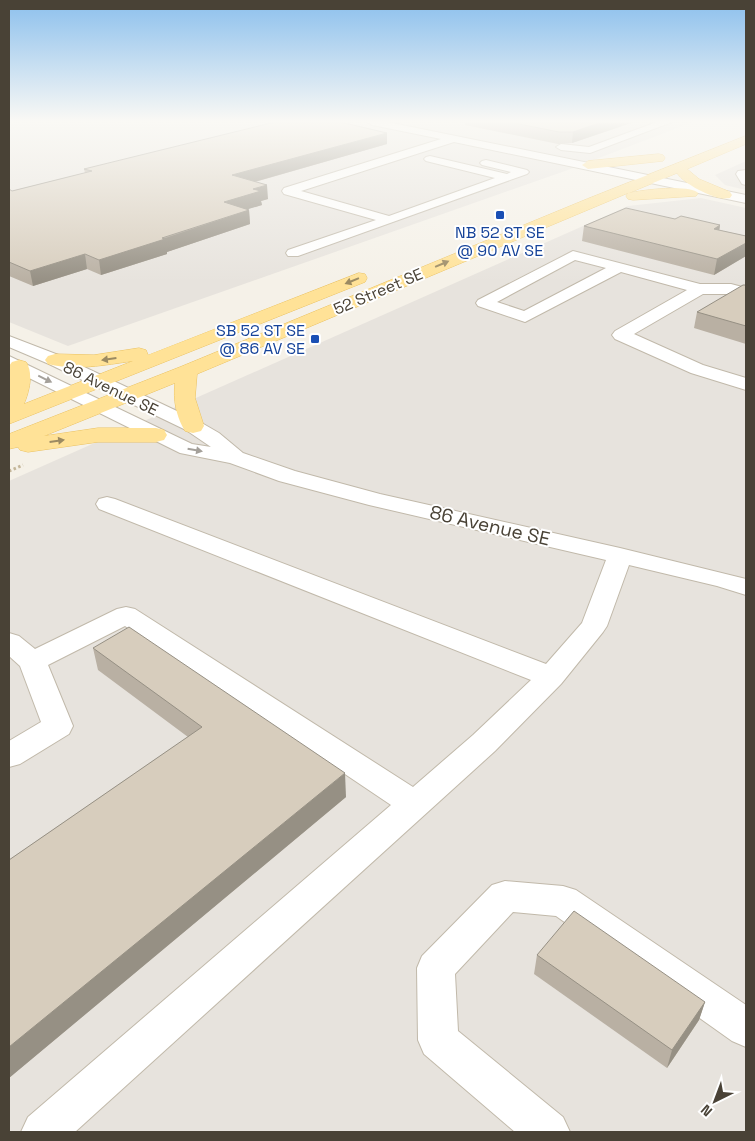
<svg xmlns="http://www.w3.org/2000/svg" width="755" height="1141" font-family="'Space Grotesk',sans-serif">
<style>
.industrial{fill:#e7e3dd}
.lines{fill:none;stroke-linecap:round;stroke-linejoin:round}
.minor-casing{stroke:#c1b9aa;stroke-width:2}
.major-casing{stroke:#ebc261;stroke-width:1}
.path{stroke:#c4b69a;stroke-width:3;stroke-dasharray:2.5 2.5;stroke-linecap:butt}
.minor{fill:#fff;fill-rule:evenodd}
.major{fill:#ffe297;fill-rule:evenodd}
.wall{fill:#b9b0a3}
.shaded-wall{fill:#969084}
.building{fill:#d7cdbd;stroke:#969084}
.oneway{fill:#9b8a62}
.oneway2{fill:#a4a09a}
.transit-dot{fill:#1a4fb4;stroke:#fff;stroke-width:2}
.labels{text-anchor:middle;stroke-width:4;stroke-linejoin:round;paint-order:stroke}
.far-transit-label{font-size:16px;fill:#164399;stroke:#fff}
.far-street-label{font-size:16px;fill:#494236;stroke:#fff}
.street-label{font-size:19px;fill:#494236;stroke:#fff}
</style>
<rect width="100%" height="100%" fill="#f5f1e8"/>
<!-- industrial -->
<g class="industrial">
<path d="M9 122H693L565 171 68 346 9 322Z"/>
<path d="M746 161V190L725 185 715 175Z"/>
<path d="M701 198 746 208V1132H9V481L628 206Z"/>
</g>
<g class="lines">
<defs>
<g id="minor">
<path d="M367 122H387L746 195V203L454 142 301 191 389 216 495 178 426 161 424 159 426 157 430 156 507 174 511 172 482 165 480 163 482 161 486 160 527 170 529 172 527 174 298 256H288L286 253 288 250 376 220 284 194 282 191 284 188 441 139 372 125Z"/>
<path d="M657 122H672L590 153 561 150 556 147 561 144 589 147Z"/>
<path d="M746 170V185L742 184 736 174 738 171Z"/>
<path d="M573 251 700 284H731L746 288V298L731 294H703L634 334 703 365 746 378V390L691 373 615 339 612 335 615 331 687 290 621 272 525 322 478 306 476 303 478 300ZM575 260 606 268 524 311 497 302Z"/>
<path d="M9 336 61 356 200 422 219 433 243 453 295 471 380 494 620 548 746 579V595L717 586 629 565 607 626 603 632 561 684 495 751 75 1132H21L28 1117 391 805 125 626 48 665 73 726 69 734 20 764 9 767V741L41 722 20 666 9 656V633L19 636 35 649 117 609 126 607 135 609 413 787 473 735 531 680 99 509 96 504 99 499 107 497 115 499 546 664 582 623 606 560 369 505 279 481 230 463 180 453 9 368V356L192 444 211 447 186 430 49 364 9 347Z"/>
<path d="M505 881 563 886 576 890 746 1005V1047L732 1041 556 916 513 912 455 974 458 1031 563 1117 570 1132H515L424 1054 418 1040 417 968 422 956 492 885Z"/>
</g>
<g id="major">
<path d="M746 136V144L687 169 699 179 730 192 732 195 730 198C716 201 685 185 677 173L629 193C642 190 690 184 698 193L696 196 633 200 628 199 626 196 628 193 197 374 195 398 204 426 201 431 193 433 185 431C176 417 173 399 175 383L44 436 98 428H156L164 430 167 435 164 440 156 442H98L28 452 20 450 18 447 9 449V434L180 367 587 199Z"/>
<path d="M659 154 663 155 665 158 663 161 588 169 582 165 588 161Z"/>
<path d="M359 273 365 274 367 278 365 282 9 424V366L12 362 19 360 26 362C34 373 29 392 24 404L133 361C105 365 75 371 48 364L45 360 48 356 55 354 94 355 139 348 146 350 148 355Z"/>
</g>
</defs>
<!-- minor casing -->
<use href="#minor" class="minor-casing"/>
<!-- major casing -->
<use href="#major" class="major-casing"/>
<!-- path -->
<path class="path" d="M9 471 23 465"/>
<!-- minor -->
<use href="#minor" class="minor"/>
<!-- major -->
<use href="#major" class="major"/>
</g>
<!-- wall -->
<g class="wall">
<path d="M465 122H634L572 143 558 144 465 125Z"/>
<path d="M387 144 255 182 268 199 261 201 262 205 247 209 249 210 250 224 167 252V254L101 275 87 269 33 286 9 276V189L12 191 85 173 84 169Z"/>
<path d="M675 219 720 225 719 230 746 236V256L714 275 582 241 584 226Z"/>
<path d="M746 285V344L694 328 697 312Z"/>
<path d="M93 648 346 797 9 1078V860L188 737 98 670Z"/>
<path d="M537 955 705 1002 699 1020 667 1068 534 974Z"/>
</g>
<!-- shaded-wall -->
<g class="shaded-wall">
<path d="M602 122H634L572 143 573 132Z"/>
<path d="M387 133V144L233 188 232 175Z"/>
<path d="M267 185 268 199 261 201 262 205 225 216 224 202 253 189Z"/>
<path d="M249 210 250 224 167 252V254L101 275 99 260Z"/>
<path d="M720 225 718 240 714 229Z"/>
<path d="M746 243V256L714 275 717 259Z"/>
<path d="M85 254 87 269 33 286 30 271Z"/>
<path d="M345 773 346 797 9 1078V1047Z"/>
<path d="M705 1002 699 1020 667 1068 672 1050Z"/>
</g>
<!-- building -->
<g class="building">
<path d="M275 122H340L387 133 232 175 267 185 253 189 261 191 224 202 249 210 162 238 165 239 99 260 85 254 30 271 9 262V189L12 191 92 171 84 169Z"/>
<path d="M509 122H602L573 132H559Z"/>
<path d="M626 208 675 219 681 216 720 225 714 229 746 236V243L717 259 584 226Z"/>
<path d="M743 285H746V326L697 312Z"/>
<path d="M129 627 345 773 9 1047V860L202 727 93 648Z"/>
<path d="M574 911 705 1002 672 1050 537 955Z"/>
</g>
<!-- one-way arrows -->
<defs><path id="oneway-solid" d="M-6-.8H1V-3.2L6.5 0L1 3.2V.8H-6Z" transform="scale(1.25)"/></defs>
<g class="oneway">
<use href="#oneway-solid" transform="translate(442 264) rotate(-23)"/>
<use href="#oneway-solid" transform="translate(352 281) rotate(158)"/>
<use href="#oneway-solid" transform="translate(109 359) rotate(172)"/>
<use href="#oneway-solid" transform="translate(57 441) rotate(-8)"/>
</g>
<g class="oneway2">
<use href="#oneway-solid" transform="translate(45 379) rotate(26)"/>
<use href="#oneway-solid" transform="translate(195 450) rotate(10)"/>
</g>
<!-- sky -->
<linearGradient id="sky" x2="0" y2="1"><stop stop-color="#8cc0ed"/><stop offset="0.43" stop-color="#faf9f5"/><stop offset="1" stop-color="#faf9f5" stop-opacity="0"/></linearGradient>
<rect width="755" height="282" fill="url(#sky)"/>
<!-- markers -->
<g class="transit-dot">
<rect x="495" y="210" width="10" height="10" rx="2.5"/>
<rect x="310" y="334" width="10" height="10" rx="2.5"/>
</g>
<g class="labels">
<!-- far-transit labels -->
<g class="far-transit-label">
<text x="500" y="238">NB 52 ST SE<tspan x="500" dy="18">@ 90 AV SE</tspan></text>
<text x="305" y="336" text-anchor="end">SB 52 ST SE<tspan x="305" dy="18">@ 86 AV SE</tspan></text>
</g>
<!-- far-street labels -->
<g class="far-street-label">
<text transform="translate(378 291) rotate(-23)" y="6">52 Street SE</text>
<text transform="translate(111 388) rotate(26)" y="6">86 Avenue SE</text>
</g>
<!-- street labels -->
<g class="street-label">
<text transform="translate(490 525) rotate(13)" y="7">86 Avenue SE</text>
</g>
</g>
<!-- border -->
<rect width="755" height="1141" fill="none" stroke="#494236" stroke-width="20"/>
<!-- north arrow -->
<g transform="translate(715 1101) rotate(222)" stroke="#ffffff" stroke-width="4" paint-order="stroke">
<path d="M0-4L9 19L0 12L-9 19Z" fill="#494236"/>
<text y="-8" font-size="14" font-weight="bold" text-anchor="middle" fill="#494236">N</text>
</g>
</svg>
